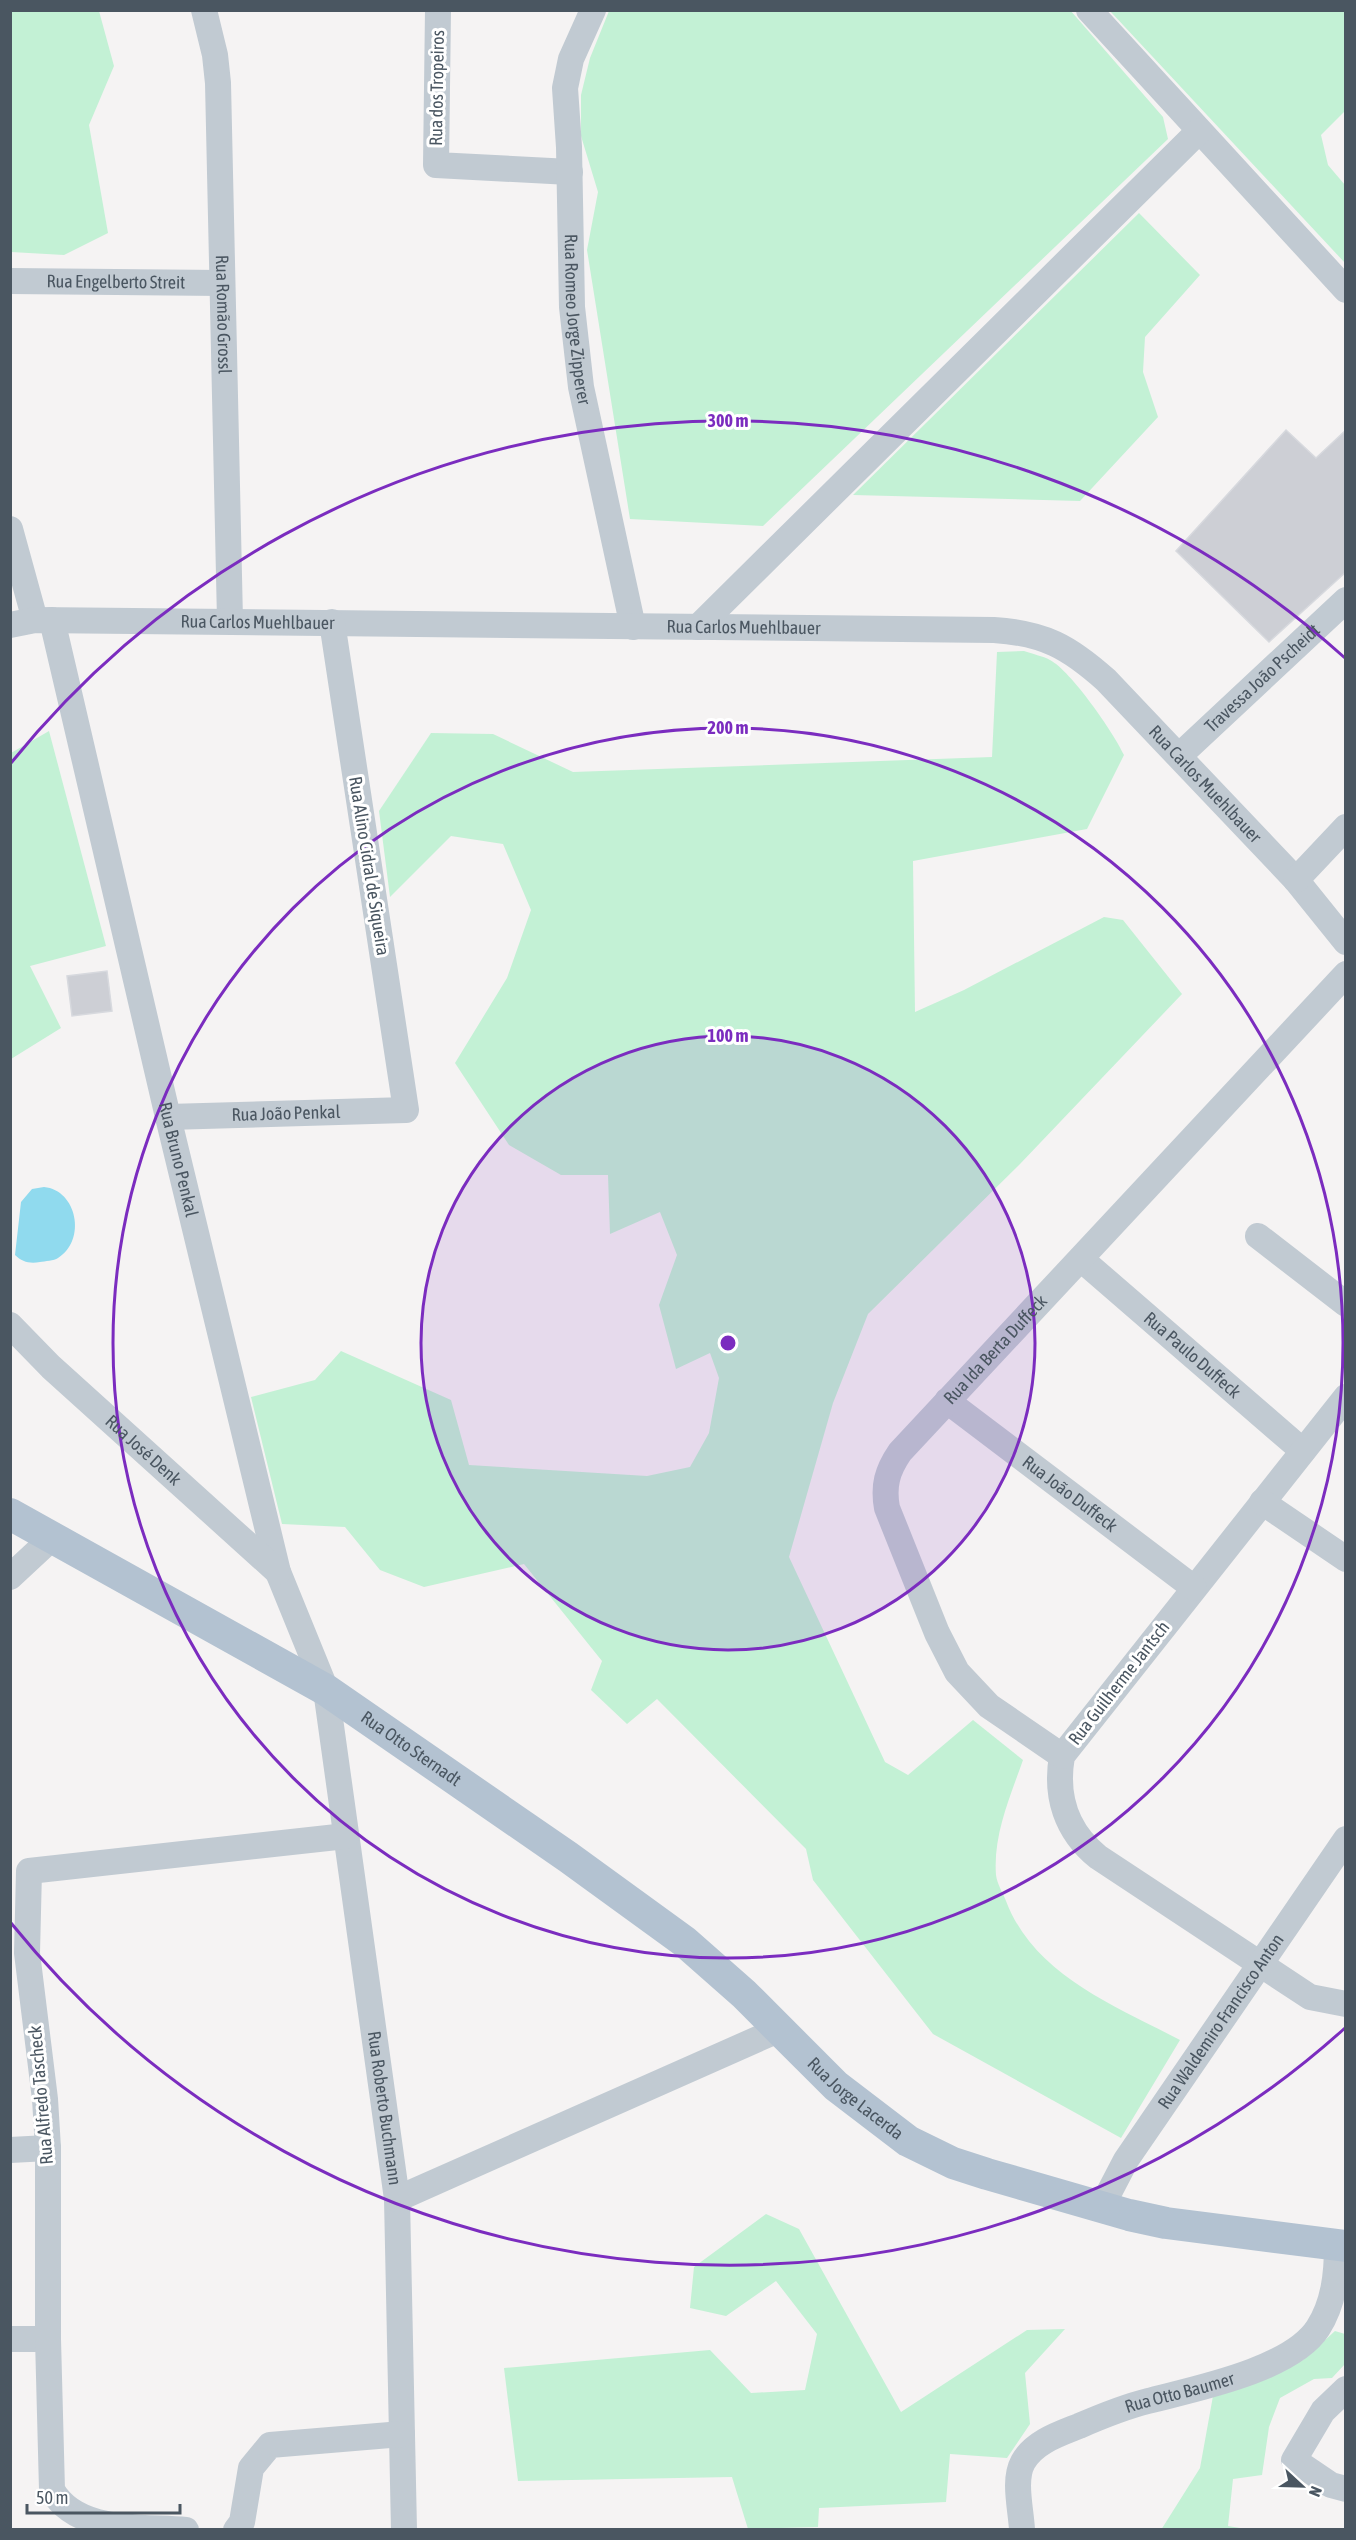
<svg xmlns="http://www.w3.org/2000/svg" width="1356" height="2540" font-family="'Asap Condensed',sans-serif">
<style>
.green{fill:#c3f1d5}
.water{fill:#90daee}
.building{fill:#cdcfd5;stroke:#d7d9de;stroke-width:1.5}
.lines{fill:none;stroke-linecap:round;stroke-linejoin:round}
.minor{stroke:#c1cad2;stroke-width:26}
.major{stroke:#b3c2d1;stroke-width:32}
.ring{fill:none;stroke:#7b2cbf;stroke-width:3}
.labels{text-anchor:middle;stroke-width:6;stroke-linejoin:round;paint-order:stroke}
.street-label{font-size:18px;fill:#4a5661;stroke:#fff}
.centre{fill:#7b2cbf;stroke:#fff;stroke-width:3}
.ring-label{font-size:18px;text-anchor:middle;font-weight:bold;fill:#7b2cbf;stroke:#fff;stroke-width:6;stroke-linejoin:round;paint-order:stroke}
</style>
<rect width="100%" height="100%" fill="#f5f3f3"/>
<!-- green -->
<g class="green">
<path d="M1070 10 1163 117 1168 139 763 526 630 519 587 250 598 192 581 136V95L590 58 609 11Z"/>
<path d="M10 11H99L114 66 89 125 108 233 64 255 11 252Z"/>
<path d="M1110 11H1345V111L1321 135 1328 165 1345 185V263Z"/>
<path d="M1139 213 1200 275 1145 337 1143 372 1158 417 1080 501 853 495Z"/>
<path d="M1024 651C1032 654 1043 656 1050 660 1071 671 1114 733 1124 755L1087 829 913 861 915 1012 964 990 1104 917 1123 920 1182 994 1020 1164 868 1314 833 1403 789 1557 885 1762 908 1775 973 1720 1023 1760C1010 1797 993 1835 996 1875 997 1884 1003 1893 1006 1901 1034 1975 1115 2006 1180 2040L1121 2138 933 2034 813 1880 806 1849 657 1699 627 1724 591 1690 602 1661 524 1564 424 1587 380 1570 345 1527 282 1524 251 1397 315 1380 341 1351 451 1400 469 1465 647 1476 690 1467 709 1433 719 1378 710 1353 676 1369 659 1305 677 1255 660 1212 610 1234 608 1175H561L509 1145 455 1063 507 978 531 910 503 844 451 836 390 897 379 811 431 733 493 734 573 772 992 757 997 652Z"/>
<path d="M49 731 106 946 30 966 61 1028 11 1059V753Z"/>
<path d="M766 2214 799 2229 901 2412 1027 2330 1065 2329 1025 2373 1030 2424 1007 2458 950 2454 946 2502 819 2508 818 2527 748 2529 732 2477 518 2481 504 2368 710 2350 751 2393 805 2390 817 2334 776 2281 726 2316 690 2308 694 2267Z"/>
<path d="M1335 2331 1345 2334V2364L1332 2378 1314 2379 1280 2398 1269 2427 1262 2475 1233 2479 1228 2526 1246 2529 1161 2530 1200 2468 1213 2396 1303 2360Z"/>
</g>
<!-- water -->
<path class="water" d="M44 1187C77 1190 87 1240 58 1258 54 1261 45 1261 40 1262 30 1264 22 1262 15 1255L21 1202 32 1189Z"/>
<!-- building -->
<g class="building">
<path d="M1286 430 1316 458 1346 430V572L1269 642 1176 551Z"/>
<path d="M107 971 112 1011 72 1016 67 976Z"/>
</g>
<g class="lines">
<!-- minor -->
<g class="minor">
<path id="s1" d="M204 10 215 55 218 83 230 620"/>
<path d="M438 10 436 165 570 172"/>
<path id="s2" d="M593 10 571 59 565 88 569 147 572 307 581 387 633 627"/>
<path d="M1089 10 1346 290"/>
<path id="s3" d="M10 281 222 283"/>
<path d="M10 529 35 620"/>
<path id="s4" d="M52 620 168 1117 278 1572 326 1690 397 2199 404 2530"/>
<path id="s5" d="M10 625 35 620 994 630C1044 633 1069 647 1106 680L1296 880 1346 942"/>
<path d="M698 627 1199 131"/>
<path id="s6" d="M1179 756 1346 600"/>
<path d="M1296 880 1346 827"/>
<path id="s7" d="M168 1117 406 1110 332 622"/>
<path d="M1258 1236 1346 1304"/>
<path id="s8" d="M1081 1259 1303 1451"/>
<path id="s9" d="M10 1325 51 1367 278 1572"/>
<path d="M1346 1397 1062 1756C1055 1796 1066 1831 1098 1857L1310 1997 1346 2004"/>
<path id="s10" d="M947 1401 1194 1588"/>
<path d="M1262 1502 1346 1559"/>
<path d="M10 1577 53 1537"/>
<path id="s11" d="M1062 1756 989 1706 957 1672 937 1633 887 1508C883 1486 887 1471 900 1452L1346 974"/>
<path d="M10 2150 48 2148"/>
<path d="M397 2199 778 2030"/>
<path id="s12" d="M1101 2208 1126 2160 1346 1839"/>
<path d="M10 2339H48"/>
<path d="M1346 2389 1323 2411 1294 2460 1331 2485 1346 2489"/>
<path d="M186 2530C142 2526 77 2534 52 2490L48 2339V2148L45 2099 27 1953 29 1871 346 1836"/>
<path d="M236 2530 242 2522 251 2468 270 2445 402 2434"/>
<path id="s13" d="M1022 2530C1021 2509 1013 2480 1023 2462 1034 2442 1059 2434 1079 2426 1102 2416 1124 2407 1148 2401 1194 2389 1291 2370 1318 2328 1334 2303 1337 2274 1337 2245"/>
</g>
<!-- major -->
<path class="major" id="s14" d="M10 1514 326 1690 568 1857 685 1942 744 1994 836 2086 908 2141 953 2163 987 2174 1129 2215 1166 2223 1346 2246"/>
</g>
<!-- distance rings -->
<circle cx="728" cy="1343" r="307" fill="#7b2cbf" fill-opacity=".12"/>
<g class="ring">
<circle cx="728" cy="1343" r="307"/>
<circle cx="728" cy="1343" r="615"/>
<path d="M1345 2028A922 922 0 0 1 11 1923M11 763A922 922 0 0 1 1345 658"/>
</g>
<g class="labels">
<!-- street labels -->
<g class="street-label">
<text transform="translate(437 88) rotate(-89)" y="6">Rua dos Tropeiros</text>
<text dy="6" stroke="none"><textPath href="#s3" startOffset="106">Rua Engelberto Streit</textPath></text>
<text dy="6" stroke="none"><textPath href="#s1" startOffset="306">Rua Romão Grossl</textPath></text>
<text dy="6" stroke="none"><textPath href="#s2" startOffset="315">Rua Romeo Jorge Zipperer</textPath></text>
<text dy="6" stroke="none"><textPath href="#s5" startOffset="248">Rua Carlos Muehlbauer</textPath></text>
<text dy="6" stroke="none"><textPath href="#s5" startOffset="734">Rua Carlos Muehlbauer</textPath></text>
<text dy="6" stroke="none"><textPath href="#s6" startOffset="114">Travessa João Pscheidt</textPath></text>
<text dy="6" stroke="none"><textPath href="#s5" startOffset="1254">Rua Carlos Muehlbauer</textPath></text>
<text transform="translate(369 866) rotate(81)" y="6">Rua Alino Cidral de Siqueira</text>
<text dy="6" stroke="none"><textPath href="#s7" startOffset="118">Rua João Penkal</textPath></text>
<text dy="6" stroke="none"><textPath href="#s4" startOffset="554">Rua Bruno Penkal</textPath></text>
<text dy="6" stroke="none"><textPath href="#s11" startOffset="513">Rua Ida Berta Duffeck</textPath></text>
<text dy="6" stroke="none"><textPath href="#s8" startOffset="147">Rua Paulo Duffeck</textPath></text>
<text dy="6" stroke="none"><textPath href="#s9" startOffset="183">Rua José Denk</textPath></text>
<text dy="6" stroke="none"><textPath href="#s10" startOffset="154">Rua João Duffeck</textPath></text>
<text transform="translate(1119 1683) rotate(-52)" y="6">Rua Guilherme Jantsch</text>
<text dy="6" stroke="none"><textPath href="#s14" startOffset="465">Rua Otto Sternadt</textPath></text>
<text dy="6" stroke="none"><textPath href="#s12" startOffset="222">Rua Waldemiro Francisco Anton</textPath></text>
<text transform="translate(41 2095) rotate(-95)" y="6">Rua Alfredo Tascheck</text>
<text dy="6" stroke="none"><textPath href="#s14" startOffset="1032">Rua Jorge Lacerda</textPath></text>
<text dy="6" stroke="none"><textPath href="#s4" startOffset="1528">Rua Roberto Buchmann</textPath></text>
<text dy="6" stroke="none"><textPath href="#s13" startOffset="243">Rua Otto Baumer</textPath></text>
</g>
</g>
<circle cx="728" cy="1343" r="9" class="centre"/>
<g class="ring-label">
<text x="728" y="427">300 m</text>
<text x="728" y="734">200 m</text>
<text x="728" y="1042">100 m</text>
</g>
<!-- border -->
<rect width="1356" height="2540" fill="none" stroke="#4a5661" stroke-width="24"/>
<!-- north arrow -->
<g transform="translate(1302 2486) rotate(112)" stroke="#ffffff" stroke-width="4.5" paint-order="stroke">
<path d="M0-4.5L10 22L0 15L-10 22Z" fill="#4a5661"/>
<text y="-9" font-size="16" font-weight="bold" text-anchor="middle" fill="#4a5661">N</text>
</g>
<!-- scale -->
<path d="M27 2504v9h153v-9" fill="none" stroke="#4a5661" stroke-width="3"/>
<text x="36" y="2504" font-size="18" fill="#4a5661" stroke="#ffffff" stroke-width="4.5" paint-order="stroke">50 m</text>
</svg>
